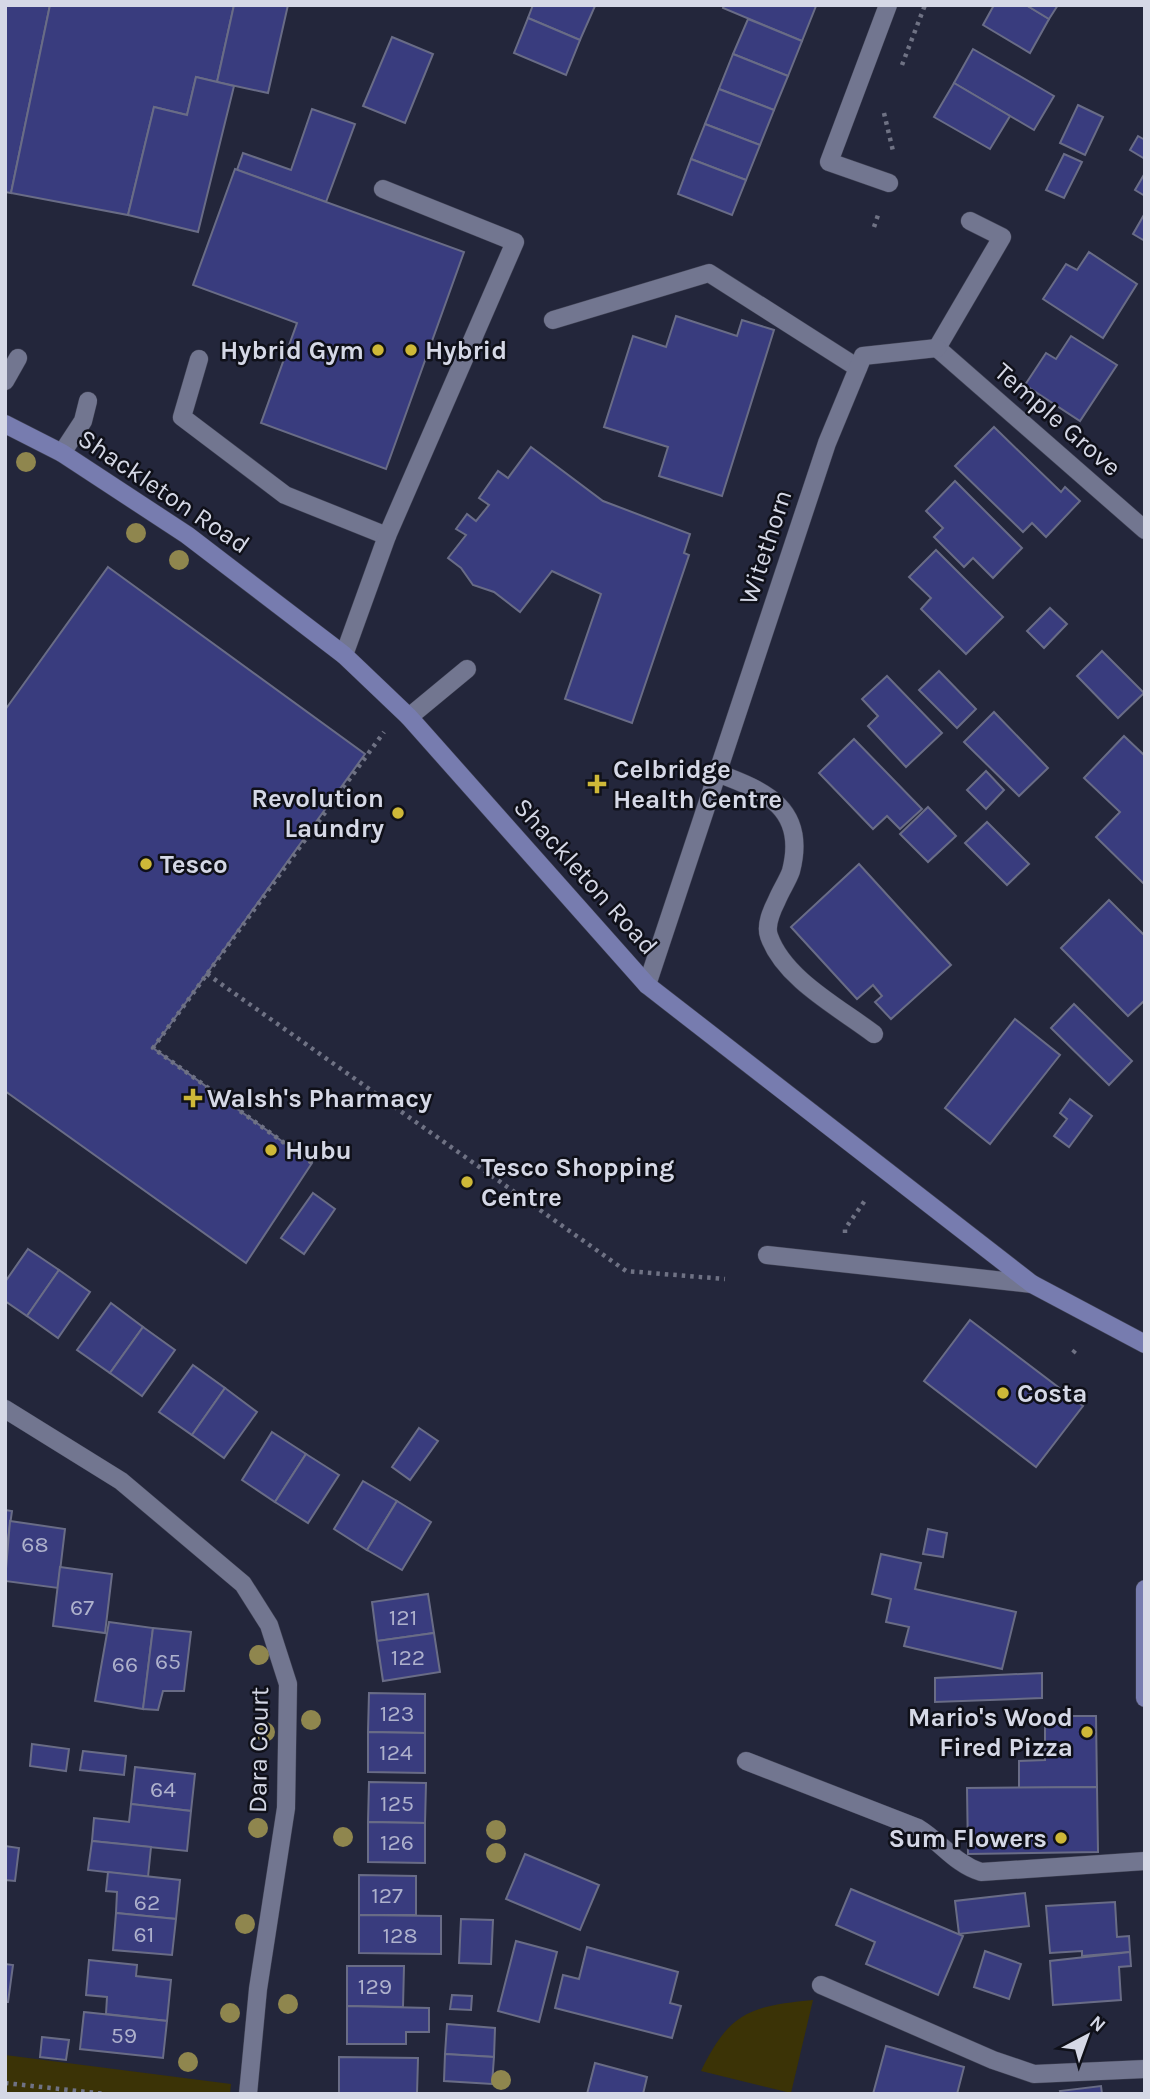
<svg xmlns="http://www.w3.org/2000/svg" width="1150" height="2099" font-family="Karla,sans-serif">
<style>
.green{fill:#3b3306}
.building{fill:#393c7e;stroke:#696c86;stroke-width:2}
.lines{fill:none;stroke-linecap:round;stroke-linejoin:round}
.lane-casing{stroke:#414355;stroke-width:19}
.street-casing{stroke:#414355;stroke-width:19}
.secondary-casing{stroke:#414355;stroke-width:19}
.path{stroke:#6f7284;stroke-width:4.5;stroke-dasharray:3.5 5;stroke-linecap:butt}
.lane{stroke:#727690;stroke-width:18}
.street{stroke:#727690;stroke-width:18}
.secondary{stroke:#777caf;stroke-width:18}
.tree{fill:#8f864e}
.poi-dot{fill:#ceb838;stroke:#0f1019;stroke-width:2.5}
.labels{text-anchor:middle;stroke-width:5;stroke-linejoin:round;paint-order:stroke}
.number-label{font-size:23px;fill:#aeb1cc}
.poi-label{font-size:26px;font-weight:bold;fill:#d5d8e6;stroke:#0f1019;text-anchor:start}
.street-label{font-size:26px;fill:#d5d8e6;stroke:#0f1019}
</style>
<rect width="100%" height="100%" fill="#23263b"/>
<!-- green -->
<g class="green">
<path d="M813 2000 791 2093 701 2071C729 2013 749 2006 813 2000Z"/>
<path d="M5 2055 231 2084 230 2094H5Z"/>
</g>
<!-- building -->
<g class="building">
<path d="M5 5H50L11 193 5 192Z"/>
<path d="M50 5H234L217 82 196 77 187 115 154 107 128 215 11 193Z"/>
<path d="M234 5H288L268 93 217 82Z"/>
<path d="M533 5H594L595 6 580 40 528 18Z"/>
<path d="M724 5H815L816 6 802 41 723 8Z"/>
<path d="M994 5H1026L1049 19 1030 53 983 25Z"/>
<path d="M1026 5H1058L1049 19Z"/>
<path d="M528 18 580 40 566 75 514 53Z"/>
<path d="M748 19 802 41 788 76 733 54Z"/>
<path d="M392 37 433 54 405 123 363 106Z"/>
<path d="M973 49 1054 96 1034 130 954 83Z"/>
<path d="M733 54 788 76 774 110 719 89Z"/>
<path d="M196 77 234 86 198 232 128 215 154 107 187 115Z"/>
<path d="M954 83 1010 116 990 149 934 117Z"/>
<path d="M719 89 774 110 760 145 705 124Z"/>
<path d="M1078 105 1103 117 1085 155 1060 143Z"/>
<path d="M312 109 355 124 326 202 237 170 243 153 291 170Z"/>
<path d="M705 124 760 145 746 180 691 159Z"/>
<path d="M1138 136 1145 140V159L1130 150Z"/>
<path d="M1064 154 1082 162 1064 198 1046 190Z"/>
<path d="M691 159 746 180 732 215 678 194Z"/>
<path d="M235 169 464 252 386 469 261 423 297 323 193 285Z"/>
<path d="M1145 173V196L1135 190Z"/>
<path d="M1145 213V241L1133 234Z"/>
<path d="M1089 252 1137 284 1103 338 1043 299 1066 264 1077 270Z"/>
<path d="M676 316 737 336 742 320 774 330 722 496 659 476 668 447 604 427 633 336 666 347Z"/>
<path d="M1071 336 1117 365 1080 421 1025 385 1046 353 1056 359Z"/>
<path d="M994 427 1061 492 1065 487 1080 501 1046 537 1032 523 1023 532 955 466Z"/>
<path d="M531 447 603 501 690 534 684 553 689 555 632 723 565 699 601 594 552 571 520 612 494 592 473 585 461 568 448 558 466 535 456 529 467 514 476 521 489 505 479 498 498 471 508 478Z"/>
<path d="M955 481 1022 548 993 578 973 558 964 567 934 537 943 528 926 511Z"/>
<path d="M936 550 1003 617 966 654 921 609 931 598 909 577Z"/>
<path d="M108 567 365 754 153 1048 312 1163 246 1263 5 1091V710Z"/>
<path d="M1050 608 1067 624 1044 648 1027 631Z"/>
<path d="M1102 651 1144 693 1118 718 1077 676Z"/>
<path d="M939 671 976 709 957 728 919 690Z"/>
<path d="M887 676 942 733 906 767 868 726 878 716 862 699Z"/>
<path d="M994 712 1048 768 1019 796 964 742Z"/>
<path d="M1124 736 1145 756 1144 884 1096 837 1120 812 1084 778Z"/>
<path d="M854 739 922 809 900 829 887 816 873 829 819 773Z"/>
<path d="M986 771 1004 790 986 809 967 790Z"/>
<path d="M928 807 956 836 928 862 900 834Z"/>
<path d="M987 822 1029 864 1007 885 965 843Z"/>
<path d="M859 864 951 965 891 1019 875 1002 882 996 873 985 857 999 791 927Z"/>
<path d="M1109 900 1145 936V1000L1128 1016 1061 948Z"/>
<path d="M1074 1004 1132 1061 1109 1085 1051 1028Z"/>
<path d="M1015 1019 1060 1055 990 1144 945 1108Z"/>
<path d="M1070 1099 1092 1116 1069 1147 1054 1136 1067 1119 1060 1113Z"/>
<path d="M313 1193 335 1209 304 1254 281 1238Z"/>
<path d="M28 1249 59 1270 27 1316 5 1301V1282Z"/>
<path d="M59 1270 90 1292 58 1338 27 1316Z"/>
<path d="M111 1303 143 1327 110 1373 77 1350Z"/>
<path d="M970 1320 1083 1406 1036 1467 924 1381Z"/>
<path d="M143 1327 175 1350 142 1396 110 1373Z"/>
<path d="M193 1365 225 1388 192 1435 159 1412Z"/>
<path d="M225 1388 257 1412 224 1458 192 1435Z"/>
<path d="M419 1428 438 1441 410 1480 392 1467Z"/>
<path d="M272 1432 306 1454 275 1502 242 1480Z"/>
<path d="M306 1454 339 1475 308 1523 275 1502Z"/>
<path d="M363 1481 397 1501 367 1550 334 1529Z"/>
<path d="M397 1501 431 1522 402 1570 367 1550Z"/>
<path d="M5 1510 12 1511 5 1560Z"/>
<path d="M10 1521 65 1529 58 1588 5 1581Z"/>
<path d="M928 1529 947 1533 943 1557 923 1554Z"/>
<path d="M881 1554 921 1563 915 1589 1016 1612 1002 1669 904 1646 909 1627 886 1622 891 1599 872 1594Z"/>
<path d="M60 1567 112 1574 105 1633 53 1626Z"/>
<path d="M428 1594 434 1633 377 1641 372 1602Z"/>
<path d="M109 1622 153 1628 143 1709 95 1701Z"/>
<path d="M153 1628 191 1632 184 1691H163L158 1710 143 1709Z"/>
<path d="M434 1633 440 1672 383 1681 377 1641Z"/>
<path d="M1042 1673V1698L935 1702V1678Z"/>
<path d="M369 1693 425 1694V1733L368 1732Z"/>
<path d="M1045 1716H1096L1097 1787 1019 1788V1761L1045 1760Z"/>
<path d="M368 1732 425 1733V1773L368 1772Z"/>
<path d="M32 1744 69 1749 66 1771 30 1766Z"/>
<path d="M83 1751 126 1756 124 1775 80 1770Z"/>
<path d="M135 1767 195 1774 191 1811 131 1804Z"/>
<path d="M369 1782 426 1783 425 1823 368 1822Z"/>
<path d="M1097 1787 1098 1852 968 1854 967 1788Z"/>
<path d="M131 1804 191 1811 187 1851 92 1841 94 1818 129 1822Z"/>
<path d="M368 1822 425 1823V1863L368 1862Z"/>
<path d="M92 1841 151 1847 148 1877 88 1870Z"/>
<path d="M5 1846 19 1848 15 1881 5 1880Z"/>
<path d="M525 1854 599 1885 580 1930 506 1899Z"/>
<path d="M108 1872 180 1880 176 1919 116 1913 117 1892 106 1891Z"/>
<path d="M359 1875 416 1876V1915H359Z"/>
<path d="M851 1889 963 1936 938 1995 866 1964 875 1942 836 1925Z"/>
<path d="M1025 1893 1029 1926 959 1934 955 1901Z"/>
<path d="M1115 1902 1117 1937 1129 1936 1130 1952 1082 1956V1951L1050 1953 1046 1906Z"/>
<path d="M116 1913 176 1919 172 1955 113 1950Z"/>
<path d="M359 1915 441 1916V1954L359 1953Z"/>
<path d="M461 1919 493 1920 491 1964 459 1963Z"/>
<path d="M516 1941 557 1952 539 2022 498 2011Z"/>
<path d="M587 1947 678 1972 670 2003 681 2006 672 2038 555 2008 563 1975 579 1979Z"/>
<path d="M985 1951 1021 1964 1009 1999 974 1987Z"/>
<path d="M1130 1952 1131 1966 1119 1967 1121 2000 1053 2005 1050 1961Z"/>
<path d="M89 1960 137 1965 136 1976 171 1980 167 2021 106 2014 107 1997 86 1995Z"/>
<path d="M5 1964 13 1965 8 2002H5Z"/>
<path d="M347 1966H404L403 2007 347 2006Z"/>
<path d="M452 1995 472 1996 471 2010 450 2009Z"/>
<path d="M347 2006 429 2008V2032H406V2044H347Z"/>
<path d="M84 2012 167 2021 163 2058 80 2049Z"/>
<path d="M447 2024 495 2028 494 2057 445 2054Z"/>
<path d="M42 2037 69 2040 66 2060 40 2057Z"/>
<path d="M886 2046 964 2067 957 2094H873Z"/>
<path d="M445 2054 494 2057 492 2084 444 2081Z"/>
<path d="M339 2057 418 2058 417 2094H339Z"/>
<path d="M595 2063 647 2077 643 2094H587Z"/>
<path d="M1101 2086 1102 2094H1061L1060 2091Z"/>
</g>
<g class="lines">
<defs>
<g id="lane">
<path d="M553 320 709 273 858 368"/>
<path d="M199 359 182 417 285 495 387 536"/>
<path d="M5 381 18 358"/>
<path d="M62 453 83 421 88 401"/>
<path d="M344 655 387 536 515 242 383 189"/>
<path d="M409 717 467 669"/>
<path d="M717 773C766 791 807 809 791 871 788 880 781 890 777 900 772 910 765 925 769 936 784 979 840 1008 874 1034"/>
<path d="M767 1255 1032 1284"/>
<path d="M746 1761 918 1828C941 1842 955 1864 981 1872L1145 1861"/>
</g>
<g id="street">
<path d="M888 5 829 162 889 183"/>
<path d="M937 348 1145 530"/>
<path d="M937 348 1002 237 970 221"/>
<path d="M647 985 827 443 863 356 937 348"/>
<path d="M5 1409 121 1481 243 1584 269 1625 288 1684 286 1808 258 1989 248 2094"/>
<path d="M821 1985 993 2060 1034 2074 1145 2069"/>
</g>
<g id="secondary">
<path d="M5 424 62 453 187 535 344 655 409 717 647 985 1032 1284 1145 1344"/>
<path d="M1145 1589V1698"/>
</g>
</defs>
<!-- lane casing -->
<use href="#lane" class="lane-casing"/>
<!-- street casing -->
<use href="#street" class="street-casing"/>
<!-- secondary casing -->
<use href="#secondary" class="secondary-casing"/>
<!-- path -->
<g class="path">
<path d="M902 65 925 5"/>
<path d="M884 113 893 151"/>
<path d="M874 227 879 212"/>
<path d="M207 974 626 1271 725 1279"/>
<path d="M312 1163 153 1048 384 732"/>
<path d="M845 1233V1229L866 1199"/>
<path d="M1073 1353 1077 1348"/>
<path d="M5 2083 106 2094"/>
</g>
<!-- lane -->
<use href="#lane" class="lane"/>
<!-- street -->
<use href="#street" class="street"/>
<!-- secondary -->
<use href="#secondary" class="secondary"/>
</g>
<!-- trees -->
<g class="tree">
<circle cx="26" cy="462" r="10"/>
<circle cx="136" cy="533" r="10"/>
<circle cx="179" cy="560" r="10"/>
<circle cx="259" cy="1655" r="10"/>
<circle cx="311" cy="1720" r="10"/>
<circle cx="265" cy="1732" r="10"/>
<circle cx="258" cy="1828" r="10"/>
<circle cx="496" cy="1830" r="10"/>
<circle cx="343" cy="1837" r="10"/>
<circle cx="496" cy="1853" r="10"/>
<circle cx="245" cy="1924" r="10"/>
<circle cx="288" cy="2004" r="10"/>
<circle cx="230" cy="2013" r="10"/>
<circle cx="188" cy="2062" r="10"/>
<circle cx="501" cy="2080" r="10"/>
</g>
<!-- markers -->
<g class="poi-dot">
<circle cx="378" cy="350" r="7"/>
<circle cx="411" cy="350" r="7"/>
<path d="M593.5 773.5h7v7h7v7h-7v7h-7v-7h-7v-7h7z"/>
<circle cx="398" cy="813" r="7"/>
<circle cx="146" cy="864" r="7"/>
<path d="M189.5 1087.5h7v7h7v7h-7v7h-7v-7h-7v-7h7z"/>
<circle cx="271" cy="1150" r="7"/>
<circle cx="467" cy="1182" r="7"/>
<circle cx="1003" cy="1393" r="7"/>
<circle cx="1087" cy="1732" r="7"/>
<circle cx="1061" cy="1838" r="7"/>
</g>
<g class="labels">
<!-- number labels -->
<g class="number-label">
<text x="35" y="1552">68</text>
<text x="82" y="1615">67</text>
<text x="403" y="1625">121</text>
<text x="408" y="1665">122</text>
<text x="168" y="1669">65</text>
<text x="125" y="1672">66</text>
<text x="397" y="1721">123</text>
<text x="396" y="1760">124</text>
<text x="163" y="1797">64</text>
<text x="397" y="1811">125</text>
<text x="397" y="1850">126</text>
<text x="387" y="1903">127</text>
<text x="147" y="1910">62</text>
<text x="144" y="1942">61</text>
<text x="400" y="1943">128</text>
<text x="375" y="1994">129</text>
<text x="124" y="2043">59</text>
</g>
<!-- poi labels -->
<g class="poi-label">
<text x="364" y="359" text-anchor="end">Hybrid Gym</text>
<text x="425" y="359">Hybrid</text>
<text x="613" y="778">Celbridge<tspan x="613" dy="30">Health Centre</tspan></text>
<text x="384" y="807" text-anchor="end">Revolution<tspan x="384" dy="30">Laundry</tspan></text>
<text x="160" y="873">Tesco</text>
<text x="207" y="1107">Walsh's Pharmacy</text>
<text x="285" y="1159">Hubu</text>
<text x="481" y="1176">Tesco Shopping<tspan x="481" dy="30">Centre</tspan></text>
<text x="1017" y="1402">Costa</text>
<text x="1073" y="1726" text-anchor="end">Mario's Wood<tspan x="1073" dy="30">Fired Pizza</tspan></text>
<text x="1047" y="1847" text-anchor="end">Sum Flowers</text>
</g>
<!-- street labels -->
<g class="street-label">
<text transform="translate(1058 419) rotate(41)" y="9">Temple Grove</text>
<text transform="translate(164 491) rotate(34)" y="9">Shackleton Road</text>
<text transform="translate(765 547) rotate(-72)" y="9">Witethorn</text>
<text transform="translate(586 876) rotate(48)" y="9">Shackleton Road</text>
<text transform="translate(258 1750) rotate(-89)" y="9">Dara Court</text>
</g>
</g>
<!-- border -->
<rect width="1150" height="2099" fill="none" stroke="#d5d8e6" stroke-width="14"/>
<!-- north arrow -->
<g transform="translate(1087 2036) rotate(41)" stroke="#0f1019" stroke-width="5" paint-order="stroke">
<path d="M0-5L12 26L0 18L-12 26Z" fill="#d5d8e6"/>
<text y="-10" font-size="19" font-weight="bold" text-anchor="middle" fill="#d5d8e6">N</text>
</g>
</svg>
